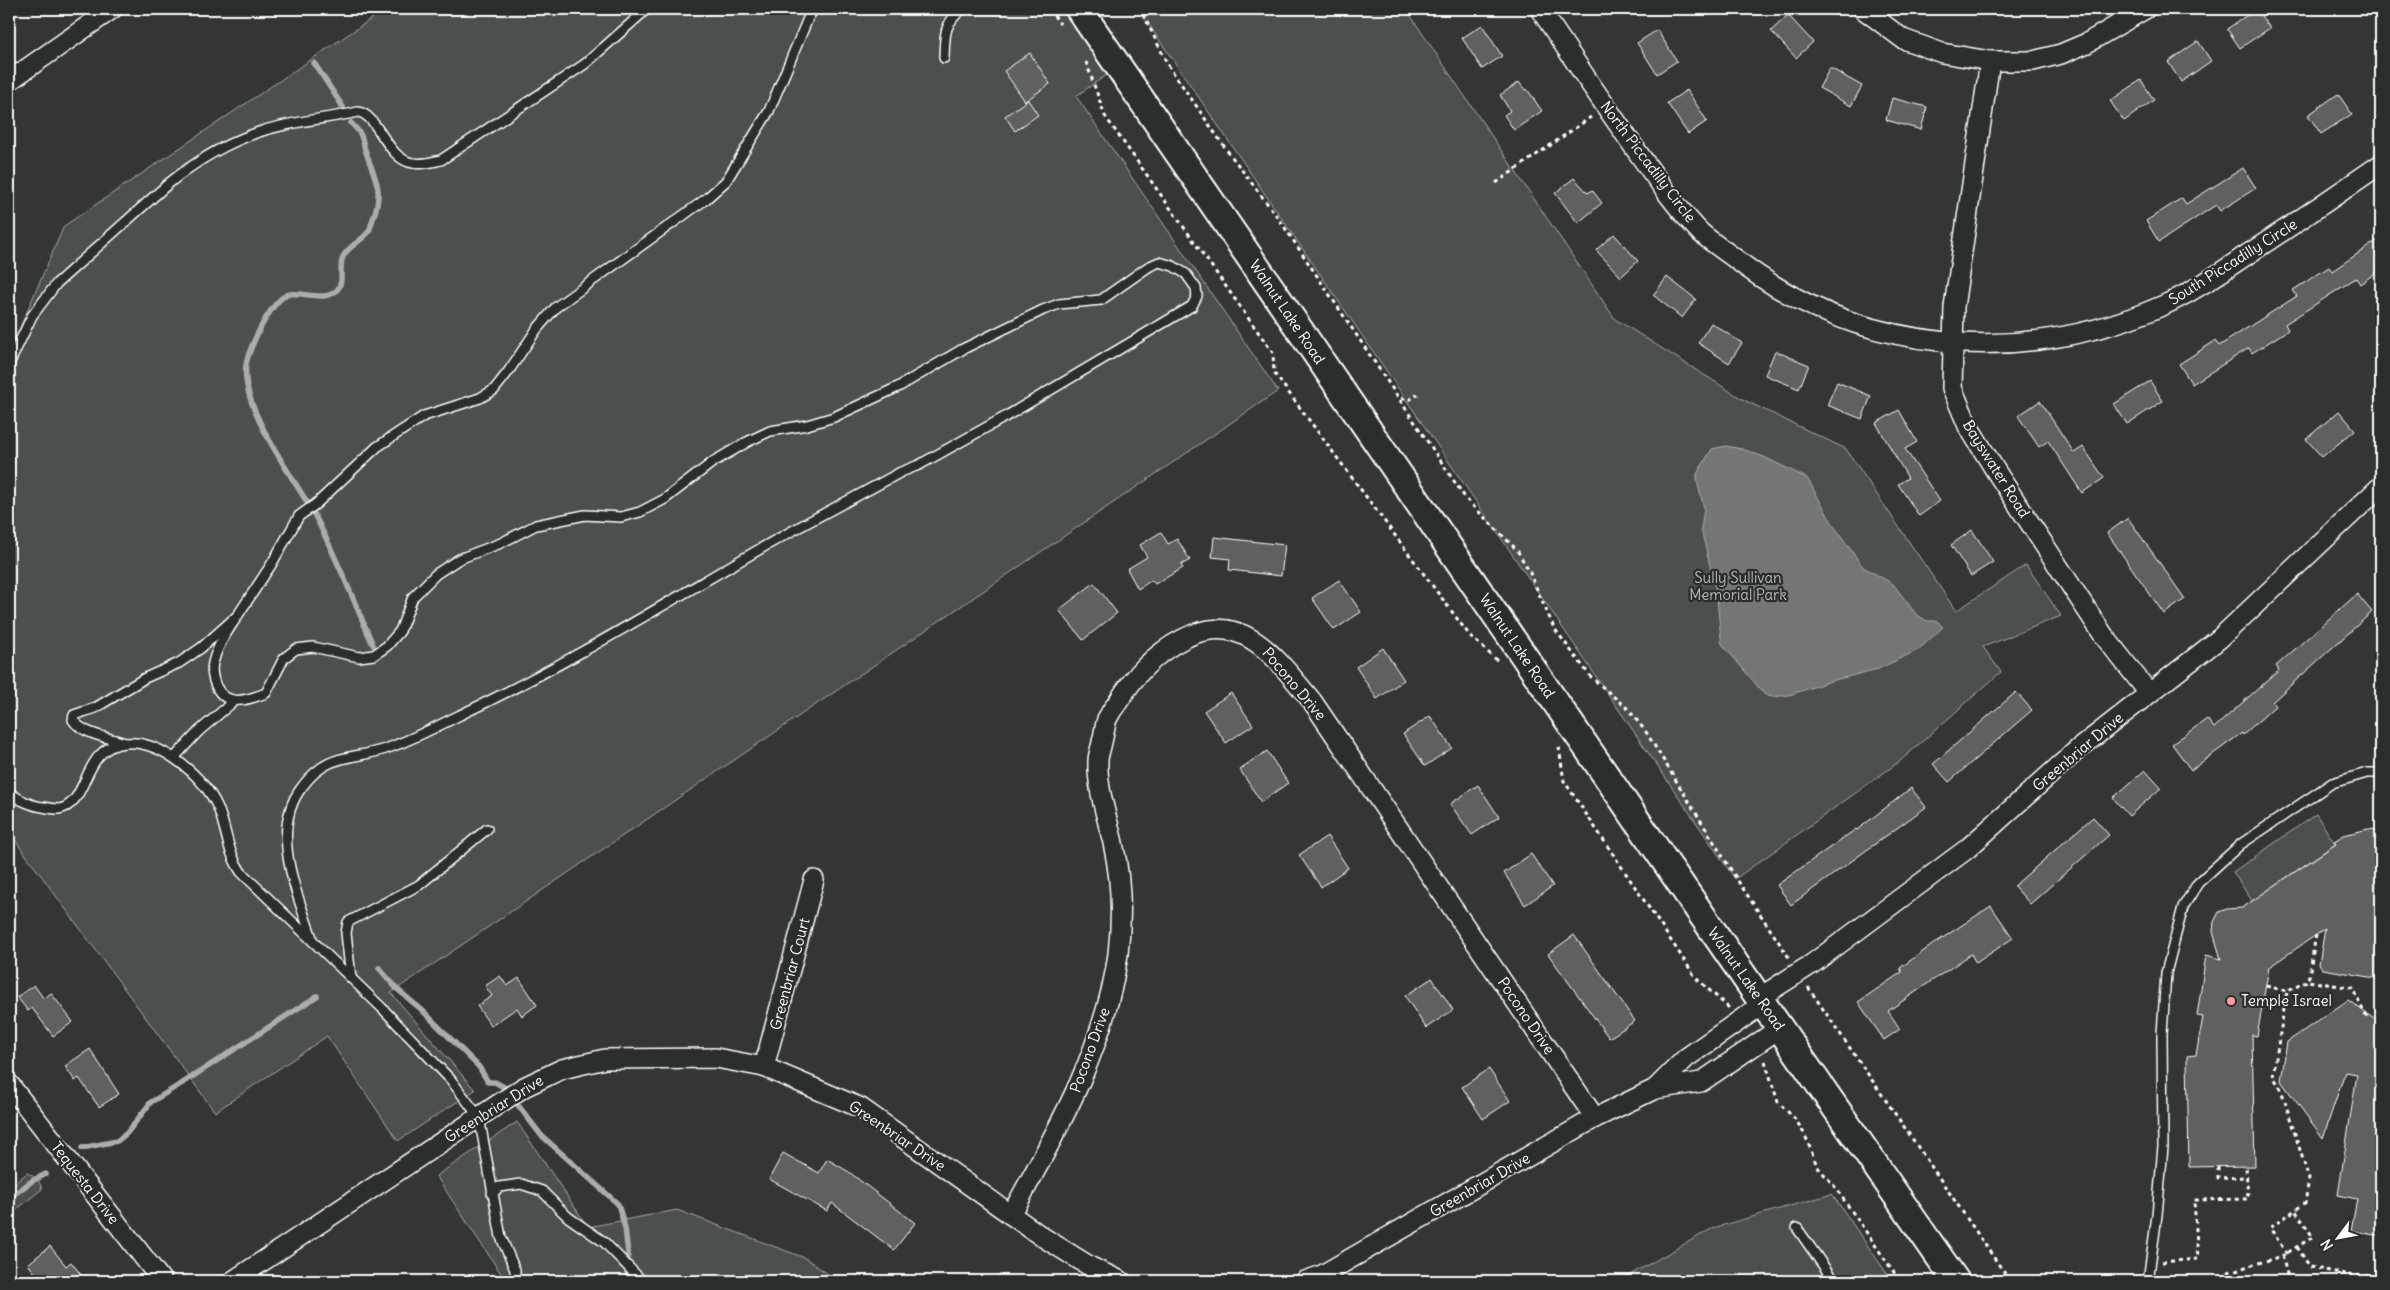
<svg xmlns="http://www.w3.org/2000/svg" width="2390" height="1290" font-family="Delius,sans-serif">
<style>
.green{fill:#4c4f50;stroke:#a6a7a8}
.water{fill:#737576;stroke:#abacad}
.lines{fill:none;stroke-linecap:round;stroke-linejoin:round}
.stream{stroke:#abacad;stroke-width:5.5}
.building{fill:#5f6162;stroke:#fff}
.lane-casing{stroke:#fff;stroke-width:12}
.street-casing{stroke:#fff;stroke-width:22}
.secondary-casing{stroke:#fff;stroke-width:30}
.path{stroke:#fff;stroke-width:3;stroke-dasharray:4 4;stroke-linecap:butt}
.lane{stroke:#2a2d2e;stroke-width:9}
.street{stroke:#2a2d2e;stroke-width:19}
.secondary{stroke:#2a2d2e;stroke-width:26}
.poi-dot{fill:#ff9aa2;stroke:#2a2d2e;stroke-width:2}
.labels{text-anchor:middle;stroke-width:4.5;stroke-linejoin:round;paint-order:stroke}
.street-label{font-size:15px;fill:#fff;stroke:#2a2d2e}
.park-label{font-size:15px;fill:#b7b9b9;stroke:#2a2d2e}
.poi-label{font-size:15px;fill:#fff;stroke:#2a2d2e;text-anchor:start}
</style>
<rect width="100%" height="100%" fill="#333536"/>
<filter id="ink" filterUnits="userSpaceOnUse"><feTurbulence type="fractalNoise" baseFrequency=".02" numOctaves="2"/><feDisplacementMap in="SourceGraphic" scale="10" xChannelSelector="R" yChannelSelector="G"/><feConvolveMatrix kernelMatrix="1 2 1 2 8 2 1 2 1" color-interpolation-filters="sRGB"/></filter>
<g filter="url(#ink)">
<!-- green -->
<g class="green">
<path d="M386 9H1076L1117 68 1076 96 1278 391 391 993 475 1090 398 1141 327 1036 215 1112 9 832V353L64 226Z"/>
<path d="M1138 9H1406L1615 319 1744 400 1846 449 1956 611 2026 565 2061 616 1983 647 2001 672 1899 762 1735 879Z"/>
<path d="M2316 814 2335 844 2252 901 2233 872Z"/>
<path d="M517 1122 588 1227 677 1210 805 1258 838 1281H506L436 1176Z"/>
<path d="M27 1173 38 1179 42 1189 15 1211 9 1221V1188Z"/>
<path d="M1832 1194 1892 1281H1619L1713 1228Z"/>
</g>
<!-- water -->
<path class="water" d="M1726 446 1742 449 1764 457 1807 478 1834 526 1863 567 1893 584 1916 614 1927 621H1937L1943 627 1918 650 1878 669 1831 681 1789 695 1772 697 1765 695 1722 644 1721 638 1716 591 1701 529 1704 508 1697 481V474L1712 449Z"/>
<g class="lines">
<!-- stream -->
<g class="stream">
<path d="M314 63 343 107"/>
<path d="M351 123C366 138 360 138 367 155 376 182 383 188 374 216 372 221 371 227 369 231 363 241 348 245 343 257 338 268 345 281 337 290 326 302 305 292 290 294 273 296 248 349 246 365 240 408 293 476 314 514 336 556 354 601 373 645"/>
<path d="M379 968 397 989 422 1010 479 1067 488 1082H495L504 1087 541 1135 618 1204 625 1228 628 1254 627 1281"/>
<path d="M82 1148 117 1141 127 1133 151 1102 181 1084 317 996"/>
<path d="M9 1198 32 1181 46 1174"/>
</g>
</g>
<!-- building -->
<g class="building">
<path d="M2256 9 2270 28 2240 48 2227 29Z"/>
<path d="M1788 15 1813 42 1796 58 1771 31Z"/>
<path d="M1482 25 1502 56 1482 69 1462 38Z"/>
<path d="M1657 30 1677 61 1657 74 1637 43Z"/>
<path d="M2198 41 2211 61 2181 82 2168 62Z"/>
<path d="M1030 53 1050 84 1025 101 1004 71Z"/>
<path d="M1830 68 1862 86 1851 106 1819 88Z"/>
<path d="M2141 80 2154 100 2124 121 2110 101Z"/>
<path d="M1519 82 1525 90 1527 89 1542 111 1514 130 1504 115 1510 111 1500 95Z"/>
<path d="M1687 90 1707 121 1688 134 1667 103Z"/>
<path d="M2338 94 2352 114 2321 134 2308 115Z"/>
<path d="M1892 98 1927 107 1921 130 1886 120Z"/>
<path d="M1028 100 1038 115 1015 131 1005 116Z"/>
<path d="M2243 168 2256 188 2220 211 2216 205 2159 242 2146 221 2182 198 2186 204Z"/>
<path d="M1574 178 1588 193 1592 190 1602 203 1578 223 1555 193Z"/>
<path d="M1614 234 1638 261 1621 277 1596 250Z"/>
<path d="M2381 238V269L2360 284 2356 278 2285 324 2288 330 2252 353 2249 348 2192 384 2179 364 2215 341 2219 346 2297 296 2293 290 2329 267 2332 271Z"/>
<path d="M1667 277 1696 299 1682 318 1653 295Z"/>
<path d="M1711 323 1742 343 1729 363 1698 343Z"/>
<path d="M1775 351 1809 365 1799 389 1765 375Z"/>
<path d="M2150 381 2163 401 2127 424 2114 404Z"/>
<path d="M1837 382 1871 396 1862 419 1827 405Z"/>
<path d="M2040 401 2074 453 2083 447 2104 478 2082 493 2048 441 2039 447 2018 416Z"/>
<path d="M1899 410 1917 442 1905 449 1940 501 1919 516 1898 484 1908 478 1876 423Z"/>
<path d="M2339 411 2355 430 2322 457 2306 439Z"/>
<path d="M2128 518 2185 599 2164 614 2107 533Z"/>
<path d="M1972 530 1993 562 1971 576 1951 545Z"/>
<path d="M1161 532 1168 544 1177 539 1190 560 1181 565 1183 568 1155 584 1152 580 1138 589 1127 569 1147 557 1140 545Z"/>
<path d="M1214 537 1285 545 1281 576 1229 570 1230 559 1212 557Z"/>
<path d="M1339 580 1361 612 1334 630 1312 598Z"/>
<path d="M1094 583 1117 613 1083 640 1059 610Z"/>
<path d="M2357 594 2372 612 2272 702 2275 706 2243 735 2242 733 2191 770 2172 744 2207 719 2214 728 2279 670 2276 666Z"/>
<path d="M1383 648 1404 680 1377 699 1356 667Z"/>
<path d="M2016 692 2032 710 1949 782 1933 764Z"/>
<path d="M1231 693 1253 725 1226 743 1204 711Z"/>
<path d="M1430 716 1452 748 1425 766 1403 734Z"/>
<path d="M1267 751 1288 783 1261 802 1240 770Z"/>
<path d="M2145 770 2161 788 2129 816 2113 798Z"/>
<path d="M1478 785 1499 817 1472 835 1450 804Z"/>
<path d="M1911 788 1926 807 1791 905 1777 885 1856 829 1857 830Z"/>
<path d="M2093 817 2109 835 2030 904 2014 886Z"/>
<path d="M2368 829 2381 830V979L2323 969 2319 964 2325 929 2269 967 2257 1036 2252 1035 2255 1166 2189 1167 2187 1056 2196 1055 2203 1017 2197 1016 2206 955 2221 959 2213 932 2214 922 2219 912 2227 909 2242 908 2336 844 2334 841 2344 835Z"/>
<path d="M1327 836 1348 868 1321 887 1299 855Z"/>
<path d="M1531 854 1553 886 1525 905 1504 873Z"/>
<path d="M1991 906 2013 938 1976 963 1971 954 1888 1011 1900 1029 1884 1040 1858 1002 1902 972 1900 968 1935 943Z"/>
<path d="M1574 935 1635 1021 1609 1038 1548 954Z"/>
<path d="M500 976 507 986 519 978 537 1005 522 1016 517 1008 491 1026 477 1006 492 996 485 986Z"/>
<path d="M1432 978 1453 1010 1426 1028 1405 996Z"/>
<path d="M34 985 44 999 51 993 73 1022 53 1036 32 1008 28 1011 17 997Z"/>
<path d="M2348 1000 2381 1024V1236L2351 1231 2357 1199 2338 1195 2357 1074 2345 1072 2323 1138 2281 1081 2287 1042Z"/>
<path d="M90 1049 119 1094 99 1107 79 1078 75 1081 65 1066Z"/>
<path d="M1489 1069 1510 1101 1483 1119 1462 1087Z"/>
<path d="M783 1153 819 1173 827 1159 849 1172 915 1223 894 1250 832 1203 827 1211 769 1179Z"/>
<path d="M50 1246 66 1266 71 1262 86 1281H41L28 1264Z"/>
</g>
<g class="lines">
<defs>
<g id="lane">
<path d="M944 58C945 35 943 25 962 9"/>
<path d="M9 364 32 316 57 283 168 184C196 161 228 142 262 131 293 121 326 119 358 112 378 114 387 160 413 163 422 165 432 162 441 160L585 64 647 9"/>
<path d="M238 615C228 631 217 645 213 663 211 670 213 680 216 686 226 708 248 700 266 693L284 658 296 649 313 647 359 657 374 655 387 646 400 631 413 597 436 574 459 559 501 543 536 525 585 515 621 517 640 512 665 499 713 462 747 442 770 431 807 425 834 417 898 387 963 349 1043 310 1059 304 1101 300 1148 267 1159 262 1173 266 1186 274 1196 288 1197 296 1192 306 1005 417 919 465 901 472C854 498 807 522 760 549 661 606 564 666 460 715 438 726 415 738 391 747 355 761 329 750 302 787 268 831 298 895 313 941"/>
<path d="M125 743C110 738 82 734 73 720L74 715 95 708 145 678 179 663 201 648 238 615 271 565 299 516 316 504 377 447 398 433 424 416 480 398 494 390 508 372 537 329 556 307 706 199 726 181 769 111 809 16 814 9"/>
<path d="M174 758 199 731 233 702"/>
<path d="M9 792C17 799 32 806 43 807 48 808 54 809 59 809 90 804 81 746 126 743 161 740 205 777 218 808 227 830 227 852 241 872L382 1008 451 1080 479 1117 501 1237 515 1270V1281"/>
<path d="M351 978 346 933 348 922 419 885 487 829"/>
<path d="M492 1194 499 1187 521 1184 542 1191 568 1217 604 1242 642 1281"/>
<path d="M1797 1228 1834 1281"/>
<path d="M2148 1281 2157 1215 2163 1147 2162 1034 2166 973 2183 907 2198 883 2241 844 2332 783 2367 773H2381"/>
</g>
<g id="street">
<path d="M1540 9C1571 56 1603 103 1636 150 1656 178 1676 207 1700 232 1710 241 1722 249 1733 257 1857 355 2021 368 2164 305 2193 292 2221 272 2248 254 2293 225 2337 194 2381 164"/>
<path d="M1863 9 1903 39 1942 53 1990 61H2033L2061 54 2087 43 2145 9"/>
<path d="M1990 61 1954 307 1952 388 1968 426 1997 473 2104 636 2149 693"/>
<path d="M9 81 112 9"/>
<path d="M1759 998 1812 964 1967 849 2077 750 2219 639 2381 486"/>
<path d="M1763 1004 1686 1058 1655 1089 1701 1082 1780 1028"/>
<path d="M764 1067 814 880"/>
<path d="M9 1084 162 1281"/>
<path d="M1011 1215C1056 1133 1105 1049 1118 954 1122 919 1121 878 1113 843 1107 817 1097 789 1098 761 1098 755 1101 748 1102 742 1104 734 1105 726 1107 719 1110 713 1114 707 1118 702 1135 675 1154 654 1183 639 1243 607 1278 661 1312 701L1595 1118"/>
<path d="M233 1281 524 1087 562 1069 605 1059 716 1058 764 1067 861 1108 1041 1236 1091 1267 1121 1281"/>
<path d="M1305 1281 1322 1275 1595 1118 1655 1089"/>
</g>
<path id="secondary" d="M1079 9 1759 998 1956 1281"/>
</defs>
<!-- lane casing -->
<use href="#lane" class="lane-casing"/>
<!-- street casing -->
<use href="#street" class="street-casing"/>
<!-- secondary casing -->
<use href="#secondary" class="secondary-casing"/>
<!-- path -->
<g class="path">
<path d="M1049 9 1060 24"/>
<path d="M1137 9 1145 18 1168 65 1226 149 1279 219 1466 499 1517 550 1529 571 1554 628 1591 677 1628 709 1646 732 1738 881 1790 959"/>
<path d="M1086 62 1105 116 1273 353 1274 373 1470 636 1500 663"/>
<path d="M1496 183 1591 117"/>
<path d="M1401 398 1409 400 1418 394"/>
<path d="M1559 747 1564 781 1696 978 1729 1008"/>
<path d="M2316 935 2308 981 2352 988 2367 1018"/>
<path d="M2266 986 2287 991"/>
<path d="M1808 987 2010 1281"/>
<path d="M1765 1061 1778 1102 1796 1120 1805 1135 1817 1166 1835 1187 1900 1281"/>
<path d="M2218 1167V1178L2247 1177"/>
<path d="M2297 1247 2310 1267 2350 1275 2381 1277"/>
<path d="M2287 1254 2270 1228 2305 1203 2309 1179 2281 1089 2273 1076 2287 991 2308 981"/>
<path d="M2282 1256 2289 1281"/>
<path d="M2162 1262 2198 1259 2194 1200 2248 1199 2246 1166"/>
<path d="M2232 1281 2229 1272 2282 1256 2313 1237 2295 1210"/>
</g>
<!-- lane -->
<use href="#lane" class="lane"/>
<!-- street -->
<use href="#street" class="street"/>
<!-- secondary -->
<use href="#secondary" class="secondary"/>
</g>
</g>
<!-- markers -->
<circle class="poi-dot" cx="2231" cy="1001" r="5"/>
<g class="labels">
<!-- street labels -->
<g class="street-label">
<text transform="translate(1648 162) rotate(53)" y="5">North Piccadilly Circle</text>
<text transform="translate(2233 262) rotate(-32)" y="5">South Piccadilly Circle</text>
<text transform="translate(1287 312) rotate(56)" y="5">Walnut Lake Road</text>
<text transform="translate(1996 469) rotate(58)" y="5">Bayswater Road</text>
<text transform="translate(1517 646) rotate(56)" y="5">Walnut Lake Road</text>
<text transform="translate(1294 684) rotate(50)" y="5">Pocono Drive</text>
<text transform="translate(2078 752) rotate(-40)" y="5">Greenbriar Drive</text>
<text transform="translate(790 974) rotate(-75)" y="5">Greenbriar Court</text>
<text transform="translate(1746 979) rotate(55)" y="5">Walnut Lake Road</text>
<text transform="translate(1526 1016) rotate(56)" y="5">Pocono Drive</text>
<text transform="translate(1090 1050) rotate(-70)" y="5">Pocono Drive</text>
<text transform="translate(494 1109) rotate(-32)" y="5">Greenbriar Drive</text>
<text transform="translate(897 1136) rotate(34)" y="5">Greenbriar Drive</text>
<text transform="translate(85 1183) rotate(52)" y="5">Tequesta Drive</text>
<text transform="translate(1480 1185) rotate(-30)" y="5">Greenbriar Drive</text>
</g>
<!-- park labels -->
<g class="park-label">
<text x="1738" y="583">Sully Sullivan<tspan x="1738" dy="17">Memorial Park</tspan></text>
</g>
<!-- poi labels -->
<g class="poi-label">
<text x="2241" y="1006">Temple Israel</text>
</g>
</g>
<!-- margin -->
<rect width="2390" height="1290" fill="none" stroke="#2a2d2e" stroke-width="30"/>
<rect x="15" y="15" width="2360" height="1260" fill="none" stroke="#fff" stroke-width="2" filter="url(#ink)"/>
<!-- north arrow -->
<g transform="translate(2338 1238) rotate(238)" stroke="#2a2d2e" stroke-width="4" paint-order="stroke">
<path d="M0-4L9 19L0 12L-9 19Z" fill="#ffffff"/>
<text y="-8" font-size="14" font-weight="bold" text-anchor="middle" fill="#ffffff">N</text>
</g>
</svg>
